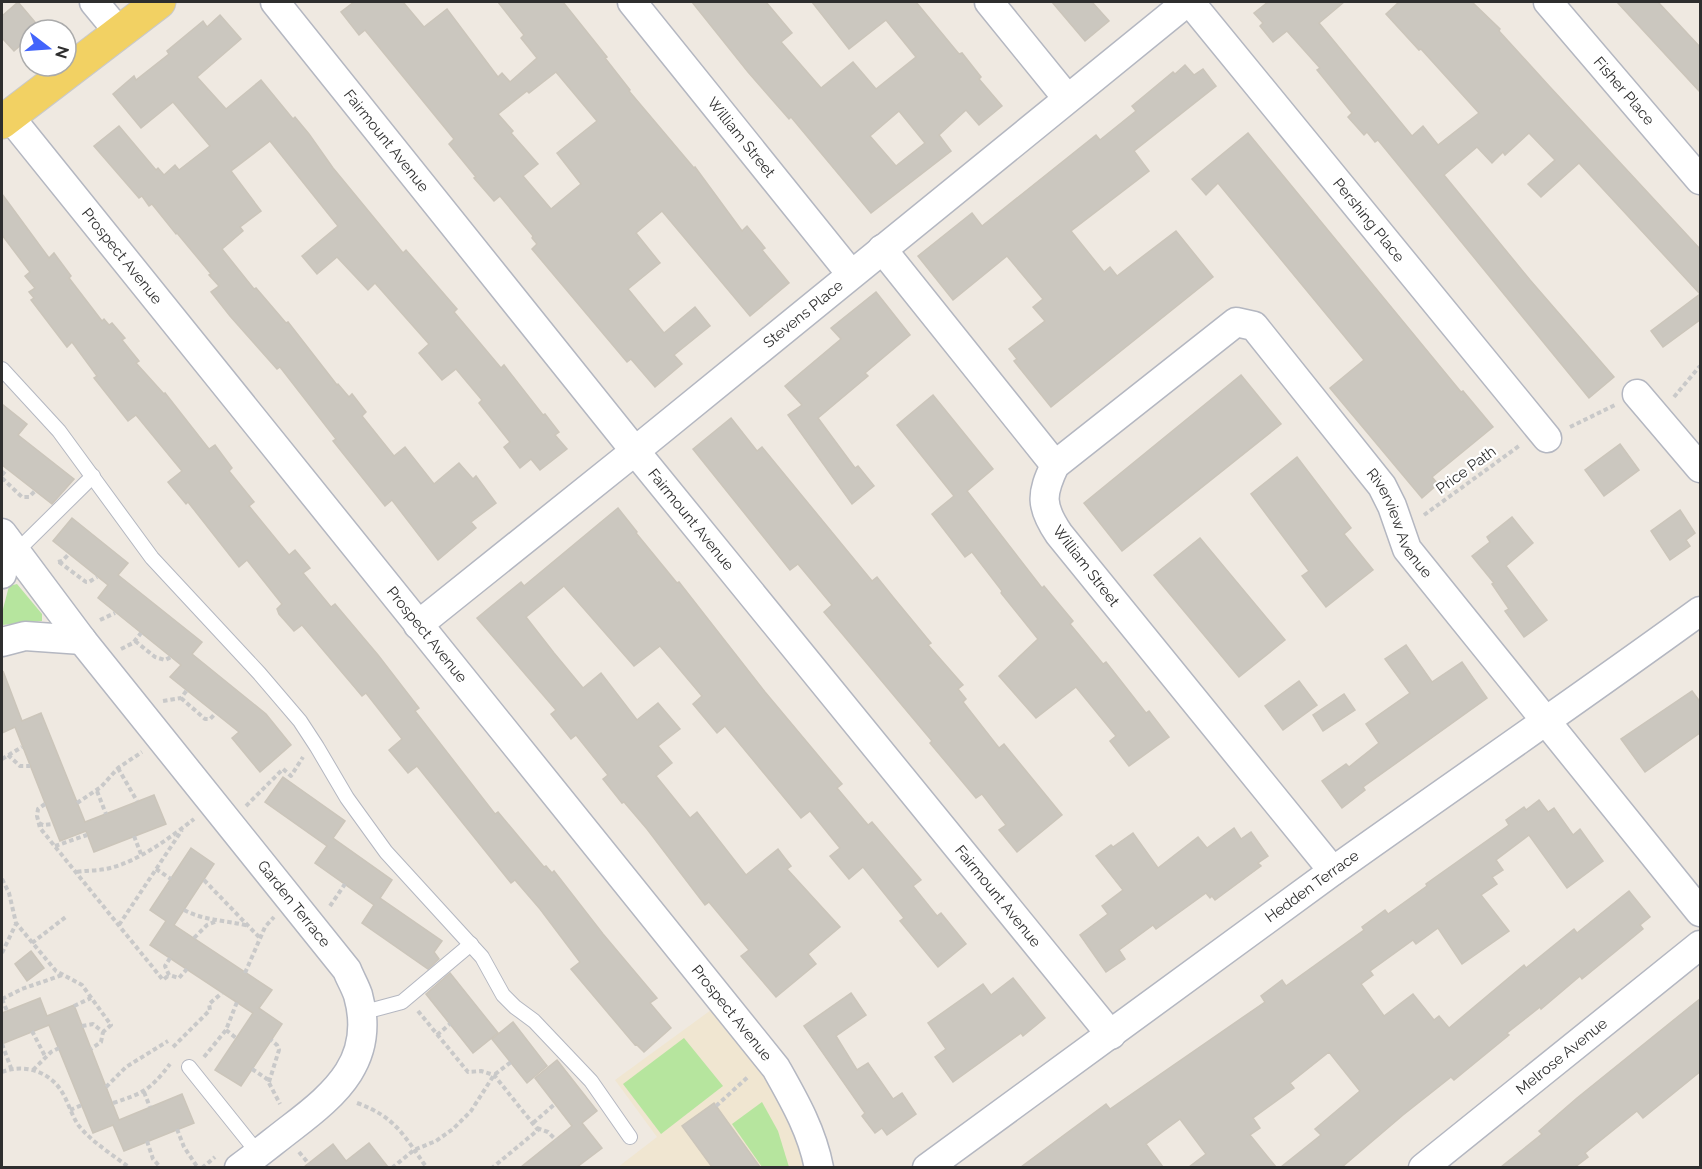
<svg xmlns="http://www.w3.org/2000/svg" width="1702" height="1169" font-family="Raleway,sans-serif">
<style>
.education{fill:#f0e6d1}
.green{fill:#b6e59e}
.building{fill:#cbc7bf;stroke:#cbc5ba;stroke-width:1.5;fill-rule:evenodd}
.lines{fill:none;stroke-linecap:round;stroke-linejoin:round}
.lane-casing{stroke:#b4b7c1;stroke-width:16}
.street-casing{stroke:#b4b7c1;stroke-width:31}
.primary-casing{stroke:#c9c9c9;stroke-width:35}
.path{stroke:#c9c9c9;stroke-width:4;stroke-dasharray:4.5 3;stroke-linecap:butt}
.lane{stroke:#fff;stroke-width:14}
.street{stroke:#fff;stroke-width:28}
.primary{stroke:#f2d163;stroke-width:33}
.labels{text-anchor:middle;stroke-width:4.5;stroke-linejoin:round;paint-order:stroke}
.street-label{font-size:15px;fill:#2e2e2e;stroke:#fff}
</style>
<rect width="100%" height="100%" fill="#efe9e1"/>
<!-- education -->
<path class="education" d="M722 1002 819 1167H618L657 1137 615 1080Z"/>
<!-- green -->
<g class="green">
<path d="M17 584 42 614V621L2 625V613L9 586Z"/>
<path d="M684 1038 723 1086 661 1134 623 1084Z"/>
<path d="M762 1102 778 1131 789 1167H762L732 1124Z"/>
</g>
<!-- building -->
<g class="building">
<path d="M18 2 40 28 30 30V37L14 51 2 38V16Z"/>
<path d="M354 2H403L424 27 447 9 498 77 502 73 510 82 537 58 521 38 524 35 498 2H563L607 57 605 58 630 90 629 91 694 168 695 167 742 231 747 226 765 248 762 250 789 283 750 316 662 211 636 233 660 263 628 289 664 333 695 307 710 326 674 355 682 364 655 387 631 359 627 362 532 249 537 244 532 238 533 236 500 196 494 201 474 178 476 177 449 144 454 139 365 30 359 35 341 12ZM556 72 597 121 557 153 581 184 551 209 523 176 538 164 511 133 513 131 498 114 527 91 529 93Z"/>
<path d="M692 2H766L792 33 781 42 821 88 853 62 876 89 916 57 886 20 849 49 812 2H916L959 54 962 53 981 77 979 79 1002 106 979 125 966 110 939 135 951 151 871 213 791 117 789 119 748 72ZM899 111 925 143 896 166 870 136Z"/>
<path d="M1052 2H1092L1109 21 1085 41Z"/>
<path d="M1268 2H1344L1319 23 1412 136 1423 126 1438 145 1479 113 1421 49 1419 50 1386 14 1399 2H1472L1500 29 1499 31 1550 87 1701 250V319L1663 347 1651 331 1700 294 1579 163 1541 197 1528 184 1555 160 1529 133 1505 155 1503 152 1492 163 1477 147 1444 175 1530 280 1614 377 1589 398 1378 140 1375 142 1367 132 1364 135 1348 117 1352 113 1317 70 1320 68 1287 31 1273 42 1260 26 1263 23 1254 13Z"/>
<path d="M1617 2H1658L1701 48V93Z"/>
<path d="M220 15 241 39 197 77 226 109 261 80 293 119 295 117 309 134 333 168 403 253 406 250 457 309 454 312 501 368 504 365 543 415 545 414 559 432 555 435 567 449 540 470 531 459 520 468 504 447 510 442 479 403 482 400 456 369 442 380 419 353 429 344 375 283 368 290 337 257 317 274 302 256 338 226 270 141 231 171 261 211 240 227 243 231 222 249 254 289 256 288 286 323 288 322 337 385 338 384 349 397 352 394 366 412 362 416 394 456 405 447 434 484 459 463 473 479 476 476 496 503 471 522 476 528 438 560 392 500 385 506 333 441 336 439 280 367 277 369 230 316 211 292 219 286 209 275 211 274 177 233 176 234 152 204 149 206 142 196 139 198 94 146 119 126 156 170 158 168 164 175 175 165 179 170 210 146 173 102 141 128 113 94 134 76 136 80 169 54 167 51 203 21 207 27Z"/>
<path d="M1185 65 1194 75 1203 69 1216 86 1134 151 1149 171 1071 231 1104 272 1110 267 1117 276 1176 231 1213 277 1051 407 1014 361 1017 359 1009 349 1045 321 1033 307 1043 299 1007 256 953 300 918 256 972 213 982 226 1096 135 1100 140 1136 111 1132 106 1173 72 1175 74Z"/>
<path d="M1248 133 1461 392 1463 391 1493 427 1432 477 1438 484 1422 498 1330 388 1364 360 1218 183 1206 195 1192 179Z"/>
<path d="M2 194 49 258 54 253 71 276 69 278 102 321 104 319 109 325 112 323 125 338 122 340 139 361 136 363 164 394 165 393 209 449 215 445 232 468 229 471 254 502 249 506 289 555 295 550 310 568 303 573 331 607 335 604 378 655 419 708 415 711 495 814 498 812 544 867 546 866 552 873 554 871 603 934 657 998 650 1003 671 1028 644 1052 636 1044 635 1045 571 969 580 962 540 909 515 880 511 883 417 766 408 773 389 750 402 739 366 693 362 696 302 625 294 631 279 614 277 609 282 604 247 560 239 567 188 502 186 504 168 482 182 471 136 415 128 421 94 378 97 376 72 342 67 347 31 300 34 298 29 292 35 288 25 276 30 272 2 235Z"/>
<path d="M876 292 910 335 865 373 868 376 818 418 855 468 858 466 874 486 852 504 788 415 802 405 785 386 841 339 831 328Z"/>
<path d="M1241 375 1281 424 1122 551 1084 503Z"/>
<path d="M933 395 993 469 967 491 1042 588 1044 586 1073 621 1070 624 1103 664 1106 662 1146 713 1149 711 1169 737 1129 766 1110 741 1116 736 1076 687 1036 718 999 676 1038 639 1001 593 1002 591 972 552 965 557 932 514 954 496 897 425Z"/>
<path d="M2 404 27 424 18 435 74 479 52 504 2 465Z"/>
<path d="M731 418 757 451 762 447 872 581 877 577 893 597 931 643 928 645 963 685 958 689 966 699 963 702 999 748 1004 744 1062 815 1017 852 999 830 1006 825 982 794 976 798 930 743 932 741 824 612 832 605 798 564 790 570 693 449Z"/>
<path d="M1620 444 1639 470 1604 496 1585 470Z"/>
<path d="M1297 457 1351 528 1344 534 1373 570 1326 607 1302 576 1309 571 1251 494Z"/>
<path d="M618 508 637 532 636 533 677 583 679 582 765 692 842 784 837 788 868 825 872 822 921 880 913 886 937 916 941 913 966 944 938 967 900 921 904 918 863 867 849 879 830 856 840 848 810 811 801 818 725 726 717 733 693 704 702 696 660 646 634 666 564 586 526 617 554 653 583 688 601 673 637 720 658 703 680 729 658 746 672 763 656 776 690 818 697 812 746 875 778 849 791 866 787 869 840 927 808 954 816 964 776 997 741 956 749 950 709 902 705 905 647 829 624 802 622 803 603 779 608 775 576 735 571 739 551 714 556 710 477 618 521 582 524 586Z"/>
<path d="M1680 510 1695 533 1686 540 1690 546 1670 560 1651 531Z"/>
<path d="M1512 517 1533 543 1506 566 1547 620 1524 637 1505 611 1509 609 1492 584 1494 583 1472 556 1490 542 1487 537Z"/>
<path d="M72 518 128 563 118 575 202 642 192 654 266 714 291 745 260 772 232 738 239 732 170 677 181 665 98 598 108 585 53 541Z"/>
<path d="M1200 538 1285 640 1239 677 1154 575Z"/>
<path d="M1406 645 1432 682 1462 662 1487 698 1363 787 1365 790 1342 808 1322 781 1346 764 1349 767 1379 743 1366 724 1410 693 1385 659Z"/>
<path d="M3 671 22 721 41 713 85 822 154 795 166 824 94 852 86 831 60 841 15 727 2 733Z"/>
<path d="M1299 681 1317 705 1283 730 1265 706Z"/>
<path d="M1692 691 1701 703V732L1645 772 1621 739Z"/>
<path d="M1344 694 1355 710 1323 731 1313 715Z"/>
<path d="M283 777 345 821 333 838 392 880 380 898 442 941 434 952 439 959 428 969 362 923 374 905 315 863 327 846 265 802Z"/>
<path d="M1539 800 1548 812 1554 808 1573 835 1580 829 1603 861 1567 888 1529 835 1496 860 1503 870 1492 877 1497 884 1481 895 1509 931 1462 964 1438 928 1416 944 1413 940 1370 971 1373 975 1361 984 1384 1016 1413 994 1434 1020 1439 1016 1449 1028 1524 965 1526 968 1574 929 1577 933 1629 891 1650 917 1640 925 1643 929 1626 943 1582 979 1580 976 1541 1009 1540 1007 1507 1033 1509 1035 1454 1080 1451 1077 1403 1115 1342 1167H1281L1321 1135 1315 1129 1360 1091 1329 1052 1290 1083 1294 1088 1253 1118 1260 1128 1250 1135 1276 1167H1189L1206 1154 1180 1119 1146 1144 1163 1167H1021L1106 1104 1110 1109 1265 1002 1261 996 1282 980 1286 986 1364 930 1362 927 1385 910 1388 914 1427 886 1426 884 1509 825 1506 820 1524 807 1526 810Z"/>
<path d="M1234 828 1241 839 1251 832 1268 856 1258 863 1261 866 1215 900 1212 896 1210 898 1206 893 1156 929 1153 925 1119 950 1125 959 1106 972 1080 935 1108 914 1102 906 1123 890 1096 856 1111 845 1113 847 1133 833 1158 868 1198 837 1207 848Z"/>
<path d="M191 848 214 864 174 925 272 990 259 1008 282 1024 241 1086 215 1070 253 1013 150 945 166 921 150 910Z"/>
<path d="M31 951 44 968 27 981 15 964Z"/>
<path d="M450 973 498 1033 473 1053 426 994Z"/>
<path d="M1013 978 1045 1018 1023 1036 1021 1033 953 1082 935 1057 946 1049 928 1023 983 984 991 995Z"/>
<path d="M851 993 866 1015 836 1036 857 1070 868 1063 893 1099 902 1093 916 1114 887 1135 882 1128 875 1133 862 1116 865 1113 804 1026Z"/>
<path d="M40 998 47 1016 74 1005 119 1120 182 1094 194 1123 124 1151 113 1125 93 1133 49 1025 2 1044V1013Z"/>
<path d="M1701 998V1071L1643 1118 1637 1111 1585 1153 1588 1157 1575 1167H1501L1542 1134 1539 1131 1577 1098Z"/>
<path d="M513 1022 547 1066 527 1083 492 1039Z"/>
<path d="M557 1060 597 1111 582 1123 602 1148 577 1167H521L572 1126 535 1078Z"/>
<path d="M714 1103 760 1167H712L682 1126Z"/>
<path d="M369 1143 388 1167H304L333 1144 346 1161Z"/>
</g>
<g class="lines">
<defs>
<g id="lane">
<path d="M2 369 59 431 152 558 259 673 300 721 317 747 347 798 386 852 482 957 503 995 515 1007 534 1021 591 1081 630 1137"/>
<path d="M16 552 93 476"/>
<path d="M361 1013 402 1002 471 944"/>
<path d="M189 1067 258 1153"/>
</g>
<g id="street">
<path d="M94 2 118 31"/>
<path id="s1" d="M275 2 635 451 1111 1035"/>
<path id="s2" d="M632 2 851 274"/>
<path d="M989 2 1067 98"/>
<path id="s3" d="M1190 2 1547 438"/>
<path id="s4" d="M1548 2 1700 180"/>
<path id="s5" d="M9 116 776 1068C794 1100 812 1131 819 1168"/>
<path d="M882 249 1055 465"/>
<path d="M1637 394 1700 468"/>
<path id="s6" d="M2 533 82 640 347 970C350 978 355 986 358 995 376 1059 337 1093 291 1128 274 1141 257 1155 239 1168"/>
<path d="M2 574 6 539"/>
<path id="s7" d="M418 625 635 451 1187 2"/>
<path d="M2 642 25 636 82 640"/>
<path id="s8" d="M1333 871 1059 534C1040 506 1041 494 1055 465L1236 322 1254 326 1382 486 1392 506 1407 549 1700 912"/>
<path id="s9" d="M927 1168C1063 1070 1197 969 1333 871 1455 784 1579 699 1700 611"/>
<path id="s10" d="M1423 1168 1700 945"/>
</g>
<path id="primary" d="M2 122 159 2"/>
</defs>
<!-- lane casing -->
<use href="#lane" class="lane-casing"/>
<!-- street casing -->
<use href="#street" class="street-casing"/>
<!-- primary casing -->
<use href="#primary" class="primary-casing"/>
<!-- path -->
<g class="path">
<path d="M1674 397 1700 366"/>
<path d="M1570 427 1615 405"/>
<path d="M2 475 7 469"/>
<path d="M2 478 22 497H29L35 491"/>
<path d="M1424 515 1519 446"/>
<path d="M58 562 62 561 69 554"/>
<path d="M59 562 86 582H89L97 577"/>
<path d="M100 620 115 613"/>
<path d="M135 641 155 657 165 660 171 657"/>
<path d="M121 649 133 643 141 633"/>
<path d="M181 698 205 719H210L216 713"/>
<path d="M163 701 181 698 187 690"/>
<path d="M8 755 20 766H30"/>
<path d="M2 759 22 747"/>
<path d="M118 768 137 801"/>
<path d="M97 791 106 814"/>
<path d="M77 803 101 787 118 768 142 752"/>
<path d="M45 804 38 809 37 816 40 828 163 980 169 975"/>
<path d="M246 806 283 769 291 776 303 757"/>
<path d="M39 823 43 825 52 824"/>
<path d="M134 836 141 854"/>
<path d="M55 846 87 835"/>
<path d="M156 869 171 879"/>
<path d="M77 872C88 870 99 871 110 868 139 861 171 837 194 819"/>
<path d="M2 879 9 893 16 923 56 971 82 985 111 1025 103 1032"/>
<path d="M204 880 259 937"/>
<path d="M330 906 345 884"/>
<path d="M184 910C205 921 226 920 249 926"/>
<path d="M119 925 182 830"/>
<path d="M194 938 207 925 217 921"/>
<path d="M32 943 67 916"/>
<path d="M2 953 16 924"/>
<path d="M170 958 165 966 169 975 179 978 187 969"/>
<path d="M245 973 265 927 274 917"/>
<path d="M2 999 22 989 62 975"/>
<path d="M2 999 7 1011"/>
<path d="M74 1006 91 998"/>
<path d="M418 1011 468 1072 481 1071 494 1075 538 1130 492 1168"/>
<path d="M82 1026 93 1024 103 1032 101 1042 91 1049"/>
<path d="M226 1030 236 1038"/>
<path d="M32 1031 46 1058"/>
<path d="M437 1035 450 1024"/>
<path d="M2 1044 11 1068"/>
<path d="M173 1047 210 1010 209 1004 222 993"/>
<path d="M204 1057 226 1030 237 1002"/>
<path d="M252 1069 267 1079 280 1104"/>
<path d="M33 1070 51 1052 59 1048"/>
<path d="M2 1072C22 1064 47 1070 60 1089 68 1100 71 1115 79 1126 93 1143 113 1155 130 1168"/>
<path d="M269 1082 279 1050 277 1045 271 1040"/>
<path d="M106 1087 126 1067 168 1041"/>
<path d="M144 1092 150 1107"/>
<path d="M113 1103C144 1093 150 1090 170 1064"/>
<path d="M357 1103C396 1117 404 1136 427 1168"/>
<path d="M716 1106 749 1076"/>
<path d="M70 1110 82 1105"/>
<path d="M533 1123 555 1104"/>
<path d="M537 1128 548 1132 556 1140"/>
<path d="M177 1129 184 1147 198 1168"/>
<path d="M147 1141 153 1159 161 1168"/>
<path d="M299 1152 309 1164"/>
<path d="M202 1168 215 1157"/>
<path d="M392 1168 414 1150 436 1141 453 1129 471 1111 494 1075 511 1062"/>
</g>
<!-- lane -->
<use href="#lane" class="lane"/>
<!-- street -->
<use href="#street" class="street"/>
<!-- primary -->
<use href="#primary" class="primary"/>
</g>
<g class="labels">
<!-- street labels -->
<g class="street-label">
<text dy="5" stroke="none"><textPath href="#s4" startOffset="117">Fisher Place</textPath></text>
<text dy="5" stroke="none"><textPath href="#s2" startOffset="174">William Street</textPath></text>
<text dy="5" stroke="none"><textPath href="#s1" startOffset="178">Fairmount Avenue</textPath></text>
<text dy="5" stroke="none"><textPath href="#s3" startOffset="282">Pershing Place</textPath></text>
<text dy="5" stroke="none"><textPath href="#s5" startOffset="180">Prospect Avenue</textPath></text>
<text dy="5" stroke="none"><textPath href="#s7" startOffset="495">Stevens Place</textPath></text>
<text transform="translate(1466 470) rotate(-36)" y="5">Price Path</text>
<text dy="5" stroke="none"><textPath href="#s1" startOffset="664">Fairmount Avenue</textPath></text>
<text dy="5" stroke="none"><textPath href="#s8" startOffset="1004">Riverview Avenue</textPath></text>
<text transform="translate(1086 566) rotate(52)" y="5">William Street</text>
<text dy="5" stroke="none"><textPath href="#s5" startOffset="666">Prospect Avenue</textPath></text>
<text dy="5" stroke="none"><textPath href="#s9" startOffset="477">Hedden Terrace</textPath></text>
<text dy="5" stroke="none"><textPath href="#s1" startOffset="1150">Fairmount Avenue</textPath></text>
<text dy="5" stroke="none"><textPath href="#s6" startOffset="472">Garden Terrace</textPath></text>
<text dy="5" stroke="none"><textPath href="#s5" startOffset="1152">Prospect Avenue</textPath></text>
<text dy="5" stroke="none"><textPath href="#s10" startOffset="178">Melrose Avenue</textPath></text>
</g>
</g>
<!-- border -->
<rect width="1702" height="1169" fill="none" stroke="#2e2e2e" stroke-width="6"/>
<!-- north arrow -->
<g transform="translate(48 48) rotate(107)"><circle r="28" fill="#ffffff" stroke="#ababab" stroke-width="1.5"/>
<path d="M0-4.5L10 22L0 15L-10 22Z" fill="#4264fb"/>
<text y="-9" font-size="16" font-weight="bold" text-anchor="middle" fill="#2e2e2e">N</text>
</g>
</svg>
